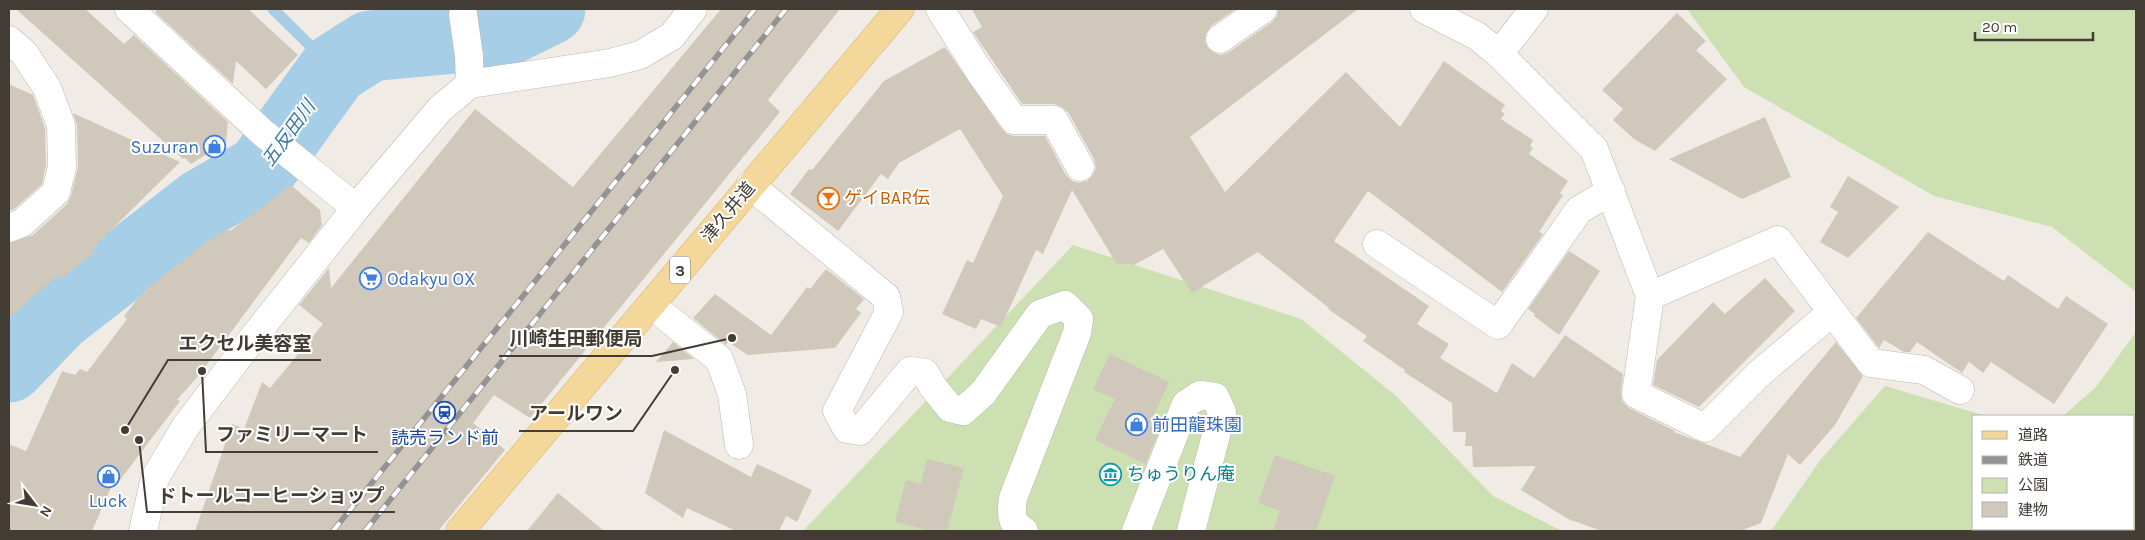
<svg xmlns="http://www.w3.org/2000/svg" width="2145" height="540" font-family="Karla,'Noto Sans JP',sans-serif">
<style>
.green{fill:#cce0b1}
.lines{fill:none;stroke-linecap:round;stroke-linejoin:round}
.stream{stroke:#a7cee7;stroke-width:11}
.river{stroke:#a7cee7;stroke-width:71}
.building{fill:#d0c8bb}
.minor-casing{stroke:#bdb7ab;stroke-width:29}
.major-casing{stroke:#d5b36e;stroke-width:29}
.minor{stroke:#fff;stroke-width:28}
.major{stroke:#f3d79b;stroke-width:28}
.rail-casing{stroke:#939393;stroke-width:5.5}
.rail{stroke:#fff;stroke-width:4;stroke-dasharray:11;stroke-linecap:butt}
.labels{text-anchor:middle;stroke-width:4;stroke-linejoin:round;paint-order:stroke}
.shield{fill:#fff;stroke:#7b7672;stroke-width:1}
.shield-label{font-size:16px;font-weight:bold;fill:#423c35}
.shop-label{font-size:18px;fill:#366cbe;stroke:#fff;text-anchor:start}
.food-label{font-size:18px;fill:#c56008;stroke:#fff;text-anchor:start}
.street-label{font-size:18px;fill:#423c35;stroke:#fff}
.transit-label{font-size:18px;fill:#164399;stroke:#fff}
.culture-label{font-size:18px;fill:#0d838f;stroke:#fff;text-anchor:start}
.water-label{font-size:19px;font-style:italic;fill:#3b79a1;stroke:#fff}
.leader{fill:none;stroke:#423c35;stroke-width:2}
.callout-dot{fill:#423c35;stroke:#fff;stroke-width:2}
.callout-label{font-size:19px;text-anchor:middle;font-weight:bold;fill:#423c35;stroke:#fff;stroke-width:4;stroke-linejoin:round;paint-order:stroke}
</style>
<rect width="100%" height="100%" fill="#f0ece5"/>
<!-- green -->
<g class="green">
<path d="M1687 9H2136V292L2052 227 1934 196 1744 87Z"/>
<path d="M1073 245 1301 319 1395 395 1493 496 1562 531H803Z"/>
<path d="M2136 332V531H1771L1821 459 1885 386 1986 416H1974V529H2134V416H2063L2096 387Z"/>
</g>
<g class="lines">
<!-- stream -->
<path class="stream" d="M273 9 334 69"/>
<!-- river -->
<path class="river" d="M9 367 58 316 202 204 261 170 334 69 370 46 499 34 550 9"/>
</g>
<!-- building -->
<g class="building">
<path d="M16 9H85L124 44 134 35 228 122 226 142 191 164 185 158 183 159Z"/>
<path d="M158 9H248L298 55 266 89 236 61 233 84 155 12Z"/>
<path d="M721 9H840L768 100 780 112 530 418 494 395 473 423 505 450 438 531H195L232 424 244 429 262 382 270 388 323 324 299 305 329 268 331 288 475 109 573 187Z"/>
<path d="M972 9H1236L1211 26 1206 33 1205 41 1208 48 1214 53 1221 55 1229 52 1272 22 1277 16 1278 9H1358L1190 137 1225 192 1346 72 1400 127 1444 61 1505 105 1501 111 1505 114 1501 119 1533 140 1530 146 1533 148 1529 154 1568 181 1560 193 1563 195 1539 232 1543 234 1502 292 1368 191 1334 241 1429 306 1417 324 1449 344 1440 358 1497 393 1512 363 1534 378 1565 335 1623 374 1621 392 1622 401 1629 408 1675 431 1674 432 1740 457 1836 342 1863 376 1835 425 1800 465 1788 454 1761 523 1740 531H1602L1568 519 1521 490 1536 466 1473 467 1472 446H1465L1466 432H1453L1452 403 1404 372 1405 370 1363 341 1367 336 1328 309 1329 308 1258 252 1192 293 1163 249 1134 265 1116 263 1072 190 1043 254 1036 250 1001 327 981 319 976 329 942 314 967 260 973 263 1003 196 960 129 899 163 888 179 881 174 838 231 790 194 809 169 812 170 884 81 945 47 1002 129 1007 134 1014 136H1045L1066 175 1072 181 1079 183 1087 181 1093 175 1096 168 1094 159 1068 112 1062 107 1054 104H1022L973 32 982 27Z"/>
<path d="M1677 13 1706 41 1696 50 1727 79 1655 151 1634 139 1613 120 1623 109 1602 90Z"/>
<path d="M9 84 33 95 45 128 46 165 42 184 14 209 9 211Z"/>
<path d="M73 113 180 162 92 249 95 252 61 279 58 275 9 318V243L33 235 67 204 71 196 78 167 77 125Z"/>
<path d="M1765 117 1791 177 1742 199 1669 159Z"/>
<path d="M1848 176 1899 207 1848 258 1820 242 1838 212 1830 207Z"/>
<path d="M291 185 320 210 322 225 309 243 301 238 199 375 177 400 180 401 120 480 115 478 92 531H9V444L26 451 62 371 75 375 80 369 87 372 127 319 124 316 143 292 201 246 227 229 230 231Z"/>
<path d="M1928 232 2004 281 2008 275 2058 309 2066 296 2108 324 2054 404 1991 362 1983 373 1969 362 1962 373 1917 342 1910 352H1904L1884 340 1879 348 1856 318Z"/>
<path d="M1569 251 1600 271 1559 335 1534 316 1535 314 1528 309Z"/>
<path d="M826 269 864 299 856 309 861 313 835 348 748 355 728 342 726 345 693 318 715 294 771 335 807 287 810 289Z"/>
<path d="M1765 278 1795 311 1699 407 1653 385 1657 360 1713 302 1725 314Z"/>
<path d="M673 342 694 359 656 362Z"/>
<path d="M1110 354 1169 382 1149 425 1159 430 1145 464 1095 440 1115 399 1093 389Z"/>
<path d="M664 430 751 477 757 464 812 490 797 522 786 516 779 531H736L687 508 683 518 645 493Z"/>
<path d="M1275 455 1335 476 1316 531H1273L1280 511 1258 503Z"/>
<path d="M927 459 964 468 947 531H932L895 522 906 480 921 484Z"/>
<path d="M558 493 604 531H527Z"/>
</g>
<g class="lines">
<defs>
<g id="minor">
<path d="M129 9 263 133 356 208"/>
<path d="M940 9 979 71 1014 120H1054L1080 167"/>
<path d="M1424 9 1477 36 1499 54 1594 149 1650 296 1778 240 1871 363 1924 370 1960 390"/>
<path d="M463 14 469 56 470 84"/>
<path d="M1220 39 1263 9"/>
<path d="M9 40 24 53 47 88 61 125 62 167 56 192 22 223 9 228"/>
<path d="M1499 54 1534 9"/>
<path d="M750 185 886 297 889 312 837 411 847 429 860 431 910 371 925 373 933 387 950 408 963 411 983 393 1040 314 1065 305 1079 319 1077 333 1013 498C1011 511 1010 524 1024 531"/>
<path d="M1377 244 1498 325 1579 210 1611 191"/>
<path d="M1650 296 1636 394 1705 428 1760 373 1831 313"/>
<path d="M651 305 719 359 732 394 739 445"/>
<path d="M143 531 155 478 186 426 252 339 356 208 440 109 470 84 610 63 640 55 672 36 693 9"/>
<path d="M1136 531 1186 404 1200 395 1215 397 1222 412 1191 531"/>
</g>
<path id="major" d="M460 531 900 9"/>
</defs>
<!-- minor casing -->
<use href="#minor" class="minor-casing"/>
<!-- major casing -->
<use href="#major" class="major-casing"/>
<!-- minor -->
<use href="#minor" class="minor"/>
<!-- major -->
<use href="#major" class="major"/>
<defs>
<g id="rail">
<path d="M333 531 755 9"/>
<path d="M365 531 786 9"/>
</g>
</defs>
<!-- rail casing -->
<use href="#rail" class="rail-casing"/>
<!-- rail -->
<use href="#rail" class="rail"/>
</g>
<!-- icons -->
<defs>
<symbol id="shop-ring" viewBox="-11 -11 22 22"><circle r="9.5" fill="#fff" stroke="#3f7fe0" stroke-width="1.5"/><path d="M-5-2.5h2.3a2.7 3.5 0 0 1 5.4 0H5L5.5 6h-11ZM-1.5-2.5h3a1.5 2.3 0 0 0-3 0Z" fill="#3f7fe0"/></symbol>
<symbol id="bar-ring" viewBox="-11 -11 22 22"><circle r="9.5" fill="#fff" stroke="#e8710a" stroke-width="1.5"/><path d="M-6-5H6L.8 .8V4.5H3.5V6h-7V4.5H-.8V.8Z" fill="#e8710a"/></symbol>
<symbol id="supermarket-ring" viewBox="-11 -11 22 22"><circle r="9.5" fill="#fff" stroke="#3f7fe0" stroke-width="1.5"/><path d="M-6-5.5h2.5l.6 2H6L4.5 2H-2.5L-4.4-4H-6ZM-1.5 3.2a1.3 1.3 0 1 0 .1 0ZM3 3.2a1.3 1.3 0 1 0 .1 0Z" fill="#3f7fe0"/></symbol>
<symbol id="station-ring" viewBox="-11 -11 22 22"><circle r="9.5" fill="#fff" stroke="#1a4fb4" stroke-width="1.5"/><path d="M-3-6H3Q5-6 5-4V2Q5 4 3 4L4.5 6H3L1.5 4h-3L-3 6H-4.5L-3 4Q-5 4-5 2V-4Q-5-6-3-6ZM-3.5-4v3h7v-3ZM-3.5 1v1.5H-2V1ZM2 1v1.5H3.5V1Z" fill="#1a4fb4"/></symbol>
<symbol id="museum-ring" viewBox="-11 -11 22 22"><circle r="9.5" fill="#fff" stroke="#0f9aa8" stroke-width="1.5"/><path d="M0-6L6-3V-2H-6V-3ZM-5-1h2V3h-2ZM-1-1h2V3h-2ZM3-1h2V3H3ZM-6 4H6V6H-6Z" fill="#0f9aa8"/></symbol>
</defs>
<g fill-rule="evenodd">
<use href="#shop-ring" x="202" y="134" width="25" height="25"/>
<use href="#bar-ring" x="816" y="186" width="25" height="25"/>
<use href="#supermarket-ring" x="358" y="266" width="25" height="25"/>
<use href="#station-ring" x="432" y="400" width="25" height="25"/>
<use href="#shop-ring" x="1124" y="412" width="25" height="25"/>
<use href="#museum-ring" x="1098" y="462" width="25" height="25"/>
<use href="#shop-ring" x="96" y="464" width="25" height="25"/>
</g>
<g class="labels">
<!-- shield labels -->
<rect class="shield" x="670" y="256.5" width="20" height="27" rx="4"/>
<g class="shield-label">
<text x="680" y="276">3</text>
</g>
<!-- shop labels -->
<g class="shop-label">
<text x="199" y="153" text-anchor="end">Suzuran</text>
<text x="387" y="285">Odakyu OX</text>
<text x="1152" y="431">前田龍珠園</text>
<text x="108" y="507" text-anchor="middle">Luck</text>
</g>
<!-- food labels -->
<g class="food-label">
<text x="844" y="204">ゲイBAR伝</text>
</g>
<!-- street labels -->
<g class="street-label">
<text transform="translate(728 212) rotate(-50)" y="6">津久井道</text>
</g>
<!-- transit labels -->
<g class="transit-label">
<text x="445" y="444">読売ランド前</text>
</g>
<!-- culture labels -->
<g class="culture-label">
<text x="1127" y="480">ちゅうりん庵</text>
</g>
<!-- water labels -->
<g class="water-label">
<text transform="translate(288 133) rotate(-54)" y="7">五反田川</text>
</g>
</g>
<!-- callouts -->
<path class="leader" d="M732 338L652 356H499M125 430L168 360H321M675 370L633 431H519M202 371L206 452H378M139 440L147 512H395"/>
<g class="callout-dot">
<circle cx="732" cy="338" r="5"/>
<circle cx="125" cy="430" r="5"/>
<circle cx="675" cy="370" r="5"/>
<circle cx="202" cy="371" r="5"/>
<circle cx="139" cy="440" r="5"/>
</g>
<g class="callout-label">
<text x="576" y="345">川崎生田郵便局</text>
<text x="245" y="350">エクセル美容室</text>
<text x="576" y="420">アールワン</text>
<text x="292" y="441">ファミリーマート</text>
<text x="271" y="502">ドトールコーヒーショップ</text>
</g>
<!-- border -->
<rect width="2145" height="540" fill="none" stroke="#423c35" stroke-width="20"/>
<!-- legend -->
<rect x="1972" y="415" width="162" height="115" fill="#ffffff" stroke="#b3b1ae"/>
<rect x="1982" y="431" width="25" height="8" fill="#f3d79b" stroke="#b3b1ae"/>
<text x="2018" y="440" font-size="15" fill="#423c35">道路</text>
<rect x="1982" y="456" width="25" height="8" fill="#939393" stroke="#b3b1ae"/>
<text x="2018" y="465" font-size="15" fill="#423c35">鉄道</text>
<rect x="1982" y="478" width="25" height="15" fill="#cce0b1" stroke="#b3b1ae"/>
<text x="2018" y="490" font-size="15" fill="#423c35">公園</text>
<rect x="1982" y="502" width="25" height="15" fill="#d0c8bb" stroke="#b3b1ae"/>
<text x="2018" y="515" font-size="15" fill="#423c35">建物</text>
<!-- north arrow -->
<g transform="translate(35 505) rotate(121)" stroke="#ffffff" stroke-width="4" paint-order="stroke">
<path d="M0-4L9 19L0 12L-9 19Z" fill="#423c35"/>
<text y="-8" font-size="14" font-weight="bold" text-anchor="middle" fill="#423c35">N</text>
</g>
<!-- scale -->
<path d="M1975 32v8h118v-8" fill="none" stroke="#423c35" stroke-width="2.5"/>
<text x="1982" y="32" font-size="15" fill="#423c35" stroke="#ffffff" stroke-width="4" paint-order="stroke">20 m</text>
</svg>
